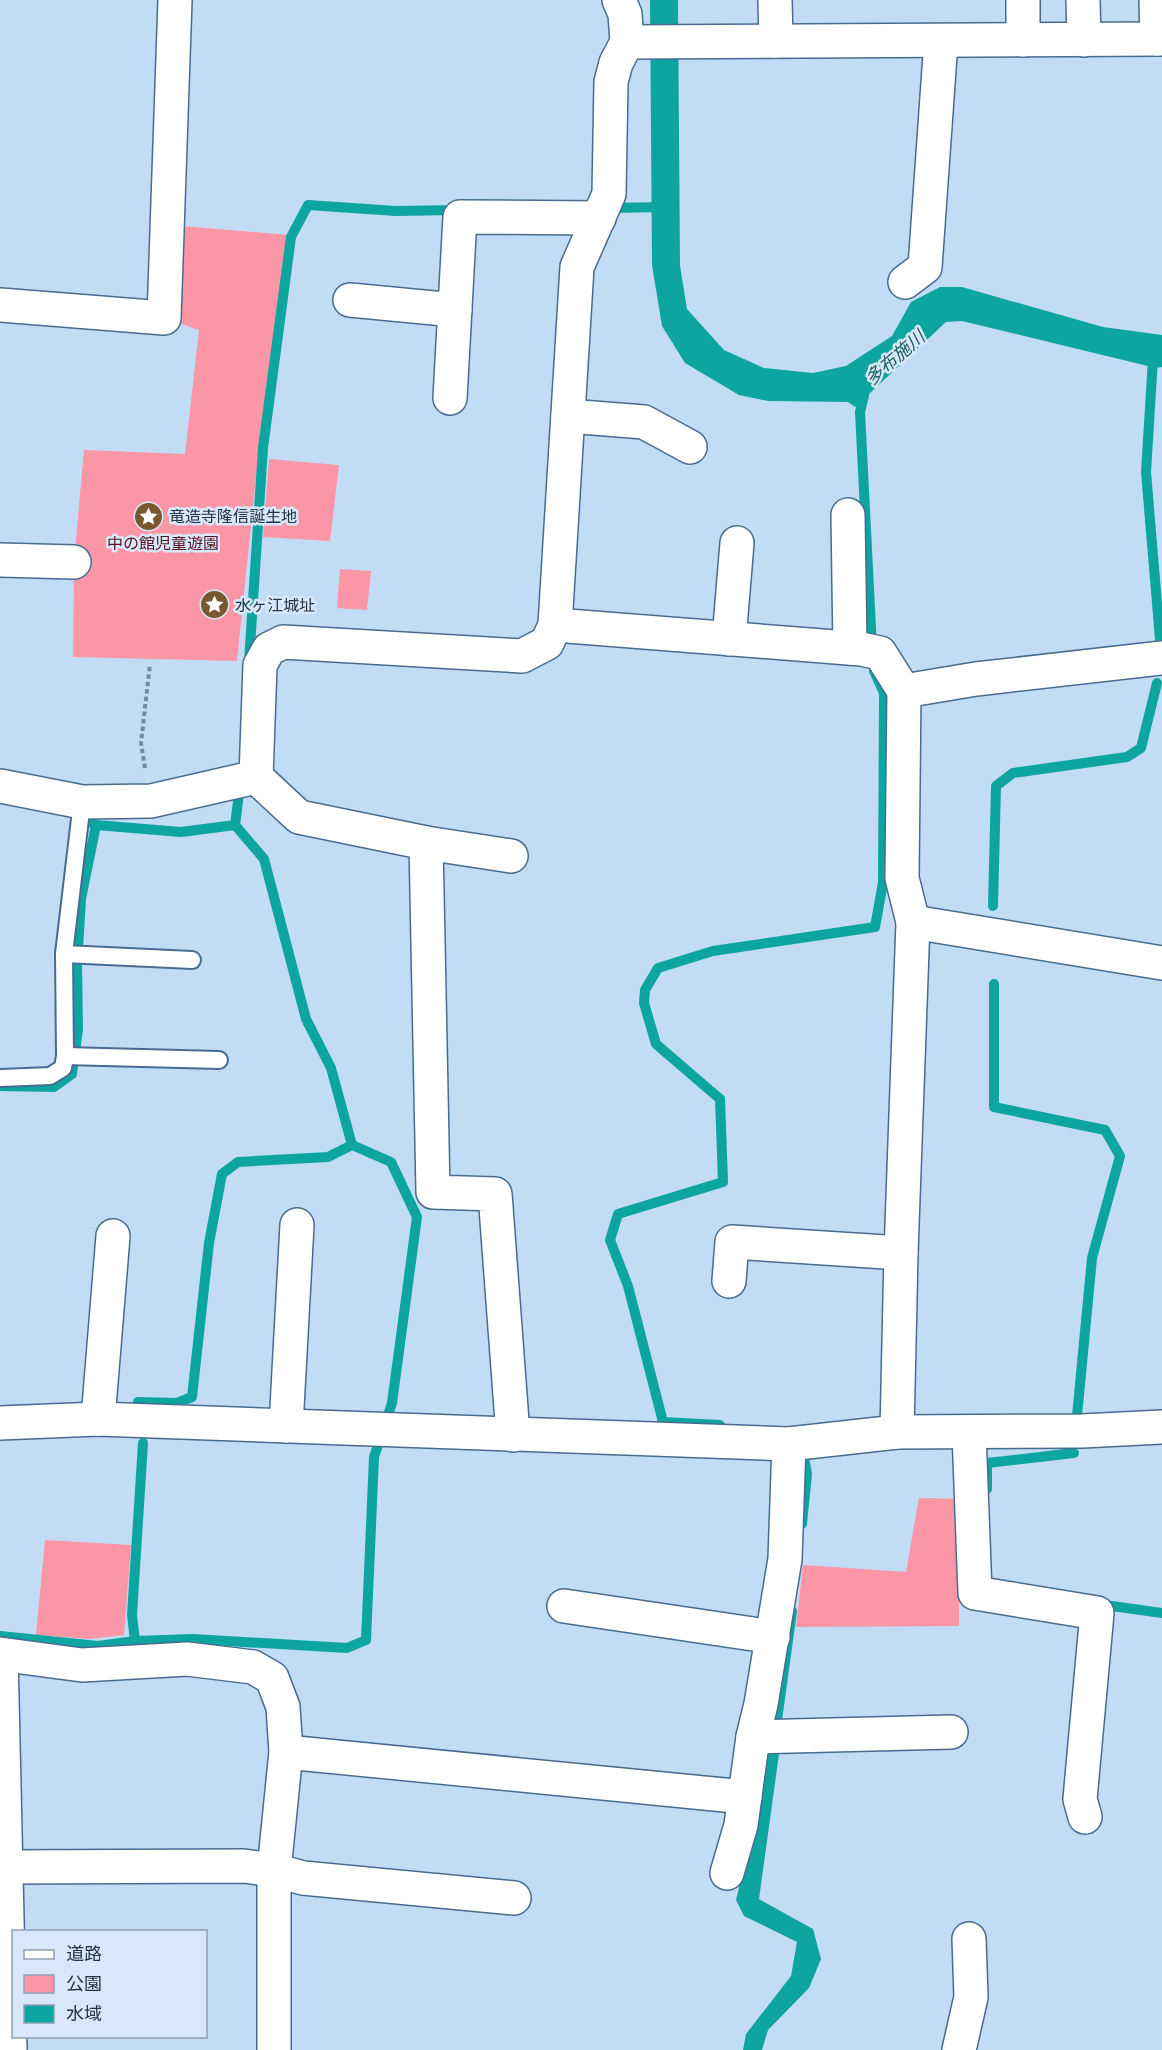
<svg xmlns="http://www.w3.org/2000/svg" width="1162" height="2050" font-family="Roboto,'Noto Sans JP',sans-serif">
<style>
.green{fill:#fb96a6}
.water{fill:#0ca59f}
.lines{fill:none;stroke-linecap:round;stroke-linejoin:round}
.stream{stroke:#0ca59f;stroke-width:10}
.lane-casing{stroke:#476c92;stroke-width:20}
.street-casing{stroke:#476c92;stroke-width:36}
.secondary-casing{stroke:#476c92;stroke-width:36}
.path{stroke:#74899e;stroke-width:4;stroke-dasharray:4.5 3;stroke-linecap:butt}
.lane{stroke:#fff;stroke-width:16}
.street{stroke:#fff;stroke-width:33}
.secondary{stroke:#fff;stroke-width:33}
.labels{text-anchor:middle;stroke-width:5;stroke-linejoin:round;paint-order:stroke}
.poi-label{font-size:16px;fill:#233344;stroke:#d8e8fa;text-anchor:start}
.park-label{font-size:16px;fill:#571124;stroke:#d8e8fa}
.water-label{font-size:18px;font-style:italic;fill:#1a605d;stroke:#d8e8fa}
</style>
<rect width="100%" height="100%" fill="#c3dcf6"/>
<!-- green -->
<g class="green">
<path d="M182 226 289 235 258 458 237 661 73 657 74 562 84 450 185 454 199 330 178 323Z"/>
<path d="M269 459 339 465 330 541 263 537Z"/>
<path d="M340 569 371 571 367 610 337 608Z"/>
<path d="M919 1498 959 1499V1626L796 1627 803 1565 906 1572Z"/>
<path d="M45 1540 131 1545 124 1635 90 1639 36 1635Z"/>
</g>
<!-- water -->
<g class="water">
<path d="M650 0H678L680 266 687 309 724 350 764 368 813 373 846 366 892 336 911 302 940 287H962L1103 327 1162 335V367L1156 368 962 321 946 322 855 407 848 402 768 401 739 395 685 363 662 326 652 265Z"/>
<path d="M779 1754 759 1899 813 1929 821 1959 809 1988 768 2030 762 2050H743L746 2034 791 1976 797 1942 744 1916 736 1900 747 1855 761 1763Z"/>
</g>
<g class="lines">
<!-- stream -->
<g class="stream">
<path d="M609 208 665 207"/>
<path d="M1153 359 1146 472 1160 639"/>
<path d="M866 387 860 412 872 647"/>
<path d="M249 662 263 448 291 237 308 205 396 211 458 210"/>
<path d="M240 786 235 825 264 859 306 1019 331 1068 352 1145"/>
<path d="M89 822 96 825 181 832 235 825"/>
<path d="M993 906 996 786 1013 773 1127 757 1141 748 1157 683"/>
<path d="M994 984V1107L1105 1130 1120 1156 1092 1258 1077 1416"/>
<path d="M0 1086 54 1087 72 1074 78 1029 77 966 81 899 96 825"/>
<path d="M138 1402 177 1403 192 1397 209 1243 222 1174 238 1162 328 1157 352 1145"/>
<path d="M720 1425 663 1422 628 1286 610 1240 618 1214 723 1182 720 1099 656 1044 644 1003 645 990 658 968 713 951 875 927 883 883 884 693 874 671"/>
<path d="M987 1489V1463L1074 1453"/>
<path d="M802 1524 807 1474 802 1447"/>
<path d="M1098 1604 1162 1613"/>
<path d="M0 1636 98 1646 135 1641 193 1639 347 1648 366 1640 374 1457 392 1403 417 1217 391 1162 352 1145"/>
<path d="M135 1641 132 1615 143 1443"/>
<path d="M770 1771 792 1611"/>
</g>
<defs>
<g id="lane">
<path d="M64 954 192 960"/>
<path d="M65 1056 219 1060"/>
<path d="M0 1078 50 1076 63 1068 65 1056 64 954 82 802"/>
</g>
<g id="street">
<path d="M775 0 776 41"/>
<path d="M1083 0 1084 40"/>
<path d="M1156 0 1157 39"/>
<path d="M1023 40V0"/>
<path d="M627 42 1162 39"/>
<path d="M905 282 925 267 941 41"/>
<path d="M350 300 455 310"/>
<path d="M0 305 164 318 175 0"/>
<path d="M450 398 460 217 599 218"/>
<path d="M568 416 644 422 690 447"/>
<path d="M848 515 850 648"/>
<path d="M0 560 74 562"/>
<path d="M555 625 861 649 880 653 904 691 902 878 913 922 901 1253 897 1432"/>
<path d="M729 639 737 543"/>
<path d="M904 691 976 679 1162 658"/>
<path d="M256 777 299 817 426 843 511 856"/>
<path d="M0 786 82 802 151 801 256 777 260 665 269 649 283 642 522 656 547 643 555 625 577 267 609 194 611 82 616 63 627 42 625 14 619 0"/>
<path d="M426 843 433 1192 495 1194 513 1435"/>
<path d="M729 1281 732 1242 901 1253"/>
<path d="M98 1419 113 1236"/>
<path d="M0 1423 98 1419 789 1444 897 1432 1082 1431 1162 1427"/>
<path d="M286 1426 297 1225"/>
<path d="M969 1432 975 1593 1097 1613 1080 1799 1085 1817"/>
<path d="M564 1606 773 1637"/>
<path d="M0 1654 82 1665 187 1659 253 1667 272 1678 283 1707 286 1752 274 1870V2050"/>
<path d="M1 1655 10 2050"/>
<path d="M753 1737 951 1732"/>
<path d="M286 1752 745 1797"/>
<path d="M5 1867 244 1866 274 1870 303 1878 514 1898"/>
<path d="M727 1873 741 1825 753 1737 761 1704 785 1559 789 1444"/>
<path d="M959 2050 971 1997 969 1939"/>
</g>
<path id="secondary" d="M913 922 1162 963"/>
</defs>
<!-- lane casing -->
<use href="#lane" class="lane-casing"/>
<!-- street casing -->
<use href="#street" class="street-casing"/>
<!-- secondary casing -->
<use href="#secondary" class="secondary-casing"/>
<!-- path -->
<path class="path" d="M145 768 141 743 150 664"/>
<!-- lane -->
<use href="#lane" class="lane"/>
<!-- street -->
<use href="#street" class="street"/>
<!-- secondary -->
<use href="#secondary" class="secondary"/>
</g>
<!-- icons -->
<defs>
<symbol id="sight-disc" viewBox="-11 -11 22 22"><circle r="9.5" fill="#79572f" stroke="#d8e8fa"/><path d="M0-6L1.8-2.2L6-1.7L2.9 1.2L3.7 5.4L0 3.3L-3.7 5.4L-2.9 1.2L-6-1.7L-1.8-2.2Z" fill="#fff"/></symbol>
</defs>
<g fill-rule="evenodd">
<use href="#sight-disc" x="132" y="500" width="33" height="33"/>
<use href="#sight-disc" x="198" y="588" width="33" height="33"/>
</g>
<g class="labels">
<!-- poi labels -->
<g class="poi-label">
<text x="169" y="522">竜造寺隆信誕生地</text>
<text x="235" y="611">水ヶ江城址</text>
</g>
<!-- park labels -->
<g class="park-label">
<text x="163" y="549">中の館児童遊園</text>
</g>
<!-- water labels -->
<g class="water-label">
<text transform="translate(895 358) rotate(-41)" y="6">多布施川</text>
</g>
</g>
<!-- legend -->
<rect x="12" y="1930" width="195" height="108" fill="#d8e8fa" stroke="#90a0b1" stroke-width="1.5"/>
<rect x="24" y="1950" width="30" height="9" fill="#ffffff" stroke="#90a0b1" stroke-width="1.5"/>
<text x="66" y="1960" font-size="18" fill="#233344">道路</text>
<rect x="24" y="1975" width="30" height="18" fill="#fb96a6" stroke="#90a0b1" stroke-width="1.5"/>
<text x="66" y="1990" font-size="18" fill="#233344">公園</text>
<rect x="24" y="2005" width="30" height="18" fill="#0ca59f" stroke="#90a0b1" stroke-width="1.5"/>
<text x="66" y="2020" font-size="18" fill="#233344">水域</text>
</svg>
